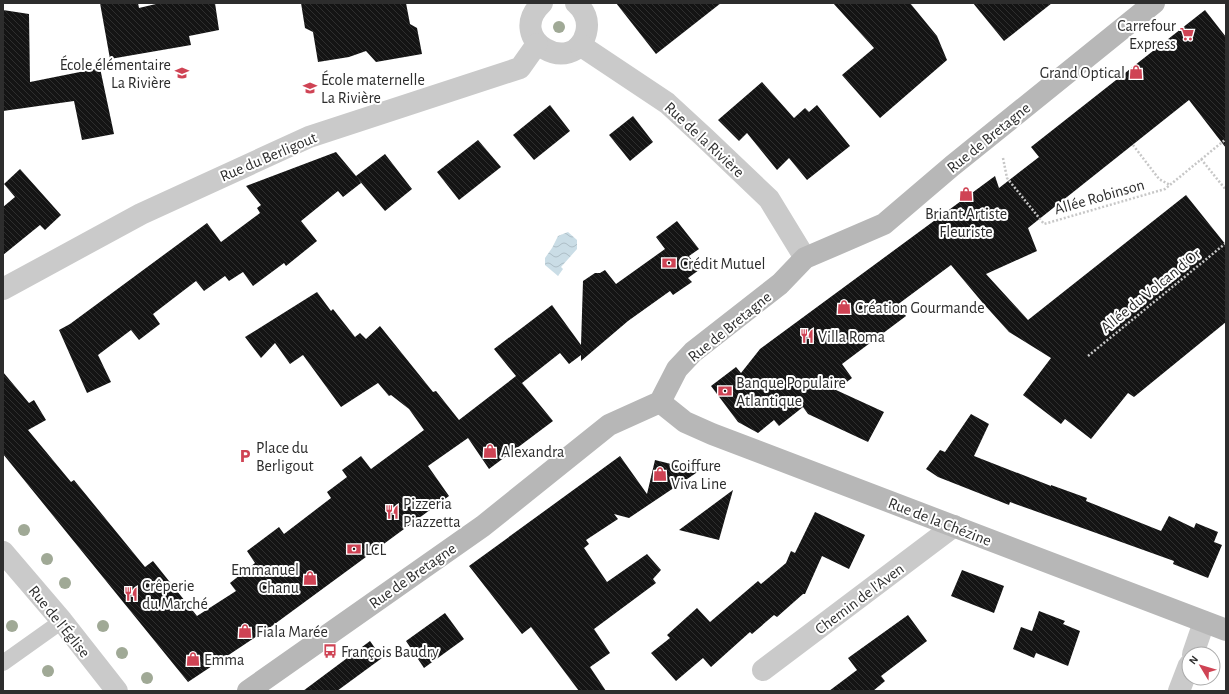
<svg xmlns="http://www.w3.org/2000/svg" width="1229" height="694" font-family="'Alegreya Sans',sans-serif">
<style>
.water{fill:url(#water-waves)}
.building{fill:url(#building-back-hatch)}
.lines{fill:none;stroke-linecap:round;stroke-linejoin:round}
.path{stroke:#c7c7c7;stroke-width:2.5;stroke-dasharray:2 2;stroke-linecap:butt}
.lane{stroke:#cacaca;stroke-width:16}
.street{stroke:#cacaca;stroke-width:22}
.secondary{stroke:#b7b7b7;stroke-width:22}
.tree{fill:#a0a996}
.labels{text-anchor:middle;stroke-width:4;stroke-linejoin:round;paint-order:stroke}
.poi-label{font-size:16px;fill:#2d2d2d;stroke:#fff;text-anchor:start}
.street-label{font-size:16px;fill:#2d2d2d;stroke:#fff}
</style>
<defs>
<pattern id="water-waves" width="16" height="10" patternUnits="userSpaceOnUse"><rect width="16" height="10" fill="#cadde6"/><path d="M0 5q4-4 8 0t8 0" fill="none" stroke="#aebec6"/></pattern>
<pattern id="building-back-hatch" width="6" height="6" patternUnits="userSpaceOnUse"><rect width="6" height="6" fill="#141414"/><path d="M-1 5l2 2M0 0l6 6M5-1l2 2" fill="none" stroke="#2e2e2e"/></pattern>
</defs>
<rect width="100%" height="100%" fill="#fff"/>
<!-- water -->
<path class="water" d="M568 232 577 240V249L561 267 563 269 558 276 545 265V258L552 248 558 236Z"/>
<!-- building -->
<g class="building">
<path d="M100 3H138L139 8 160 3H215L219 30 189 36 191 45 110 59Z"/>
<path d="M301 3H406L410 24 417 28 422 54 376 62 366 51 349 57 318 62 313 32 305 28Z"/>
<path d="M616 3H721L656 54Z"/>
<path d="M833 3H910L937 36 947 60 880 118 842 75 874 48Z"/>
<path d="M973 3H1052L1004 41Z"/>
<path d="M3 10 29 14 30 82 100 68 114 134 82 140 74 101 3 111Z"/>
<path d="M1205 10 1226 37V148L1189 100 1028 228 1037 251 986 274 1028 320 1186 195 1226 245V322L1134 397 1128 393 1091 439 1065 419 1061 424 1023 395 1051 358 1009 332 982 302 951 265 897 305 906 316 842 364 852 378 836 390 884 412 868 442 808 414 803 407 779 426 774 420 758 433 738 422 711 386 736 367 741 373 760 349 995 176 999 188 1039 157 1031 147Z"/>
<path d="M762 82 794 118 805 108 809 112 817 105 850 146 807 180 789 158 777 170 747 133 739 141 718 120Z"/>
<path d="M550 105 570 131 534 160 513 135Z"/>
<path d="M633 116 653 142 630 161 609 135Z"/>
<path d="M478 140 501 167 459 200 437 172Z"/>
<path d="M336 152 356 176 385 154 412 189 385 211 358 179 361 183 343 197 338 191 301 221 317 241 286 266 284 263 253 286 243 272 229 281 225 276 204 291 196 281 153 314 160 324 139 340 131 330 98 355 111 382 87 393 59 330 70 324 207 223 221 242 260 213 257 208 261 205 246 186Z"/>
<path d="M20 169 61 215 45 230 40 225 3 255V207L15 197 4 184Z"/>
<path d="M677 221 699 249 689 256 699 270 688 278 692 282 673 295 670 291 628 321 581 361V355L569 364 560 353 522 383 553 421 489 469 468 438 428 466 449 496 272 626 188 682 3 454V372L29 403 34 400 46 420 28 430 71 482 74 480 145 567 153 561 197 616 236 591 230 583 255 563 247 551 279 527 284 534 331 498 327 492 347 477 342 470 361 456 371 469 424 430 409 409 391 395 389 396 378 383 341 407 303 355 290 364 275 343 261 358 245 337 317 292 331 311 333 309 355 337 360 333 366 339 380 326 433 392 436 391 459 420 516 376 494 349 552 305 581 345 583 281 595 273H600L605 270 616 284 665 249 656 237Z"/>
<path d="M971 414 989 424 974 456 1051 486V485L1087 498 1086 501 1161 531 1169 516 1194 528 1196 523 1218 532 1214 542 1222 545 1208 578 1173 564 1174 561 1010 502 1009 505 938 477 926 469 940 450 945 452Z"/>
<path d="M620 456 647 494 655 460 699 471 629 518 614 514 618 519 586 540 589 544 584 548 607 582 647 554 661 570 653 579 656 583 594 629 610 653 590 667 606 691H579L531 627 522 634 469 566Z"/>
<path d="M733 490 719 540 679 530Z"/>
<path d="M815 512 865 535 849 569 822 556 805 594H803L777 617 774 615 752 634 750 632 711 667 703 658 676 681 651 653 670 638 667 635 697 608 710 622 758 581 761 584 786 563 791 551 795 553Z"/>
<path d="M962 570 1004 586 994 613 951 596Z"/>
<path d="M1039 611 1065 621 1063 624 1080 631 1068 666 1036 653 1034 658 1013 649 1021 627 1032 631Z"/>
<path d="M445 613 464 639 424 668 406 641Z"/>
<path d="M908 615 927 641 881 676 885 681 873 691H829L857 670 848 658Z"/>
<path d="M370 641 382 658 337 691H303Z"/>
</g>
<g class="lines">
<!-- path -->
<g class="path">
<path d="M1133 145 1159 179 1170 185"/>
<path d="M1003 158 1007 178 1044 224 1165 189 1226 139"/>
<path d="M1201 159 1226 190"/>
<path d="M1088 356 1226 243"/>
</g>
<!-- lane -->
<path class="lane" d="M3 663 62 621"/>
<!-- street -->
<g class="street">
<path d="M542 3C503 40 574 78 586 33 589 21 585 11 576 3"/>
<path d="M580 45 667 103 705 138 769 199 805 258"/>
<path d="M3 289 141 214 309 137 520 68 537 44"/>
<path d="M3 552 62 621 117 691"/>
<path d="M1193 654 1204 622"/>
<path d="M763 670 954 526"/>
<path d="M1179 691 1189 665"/>
</g>
<!-- secondary -->
<g class="secondary">
<path d="M660 402 685 422 712 434 1226 630"/>
<path d="M248 691 483 526 609 425 660 402 677 369 693 352 780 284 805 258 884 224 952 166 1154 3"/>
</g>
</g>
<!-- trees -->
<g class="tree">
<circle cx="559" cy="27" r="6"/>
<circle cx="24" cy="530" r="6"/>
<circle cx="47" cy="559" r="6"/>
<circle cx="65" cy="583" r="6"/>
<circle cx="12" cy="626" r="6"/>
<circle cx="103" cy="626" r="6"/>
<circle cx="122" cy="653" r="6"/>
<circle cx="48" cy="671" r="6"/>
<circle cx="147" cy="678" r="6"/>
</g>
<!-- icons -->
<defs>
<symbol id="supermarket-bare" viewBox="-9 -9 18 18"><path d="M-6-5.5h2.5l.6 2H6L4.5 2H-2.5L-4.4-4H-6ZM-1.5 3.2a1.3 1.3 0 1 0 .1 0ZM3 3.2a1.3 1.3 0 1 0 .1 0Z" fill="#cf4354" stroke="#fff" stroke-width="2.5" paint-order="stroke"/></symbol>
<symbol id="shop-bare" viewBox="-9 -9 18 18"><path d="M-5-2.5h2.3a2.7 3.5 0 0 1 5.4 0H5L5.5 6h-11ZM-1.5-2.5h3a1.5 2.3 0 0 0-3 0Z" fill="#cf4354" stroke="#fff" stroke-width="2.5" paint-order="stroke"/></symbol>
<symbol id="school-bare" viewBox="-9 -9 18 18"><path d="M0-5L7-2L0 1L-7-2ZM-4 1L0 2.5L4 1V4Q0 6-4 4Z" fill="#cf4354" stroke="#fff" stroke-width="2.5" paint-order="stroke"/></symbol>
<symbol id="bank-bare" viewBox="-9 -9 18 18"><path d="M-6-4H6V4H-6ZM0-2.3a2.3 2.3 0 1 0 0 4.6a2.3 2.3 0 1 0 0-4.6Z" fill="#cf4354" stroke="#fff" stroke-width="2.5" paint-order="stroke"/></symbol>
<symbol id="restaurant-bare" viewBox="-9 -9 18 18"><path d="M-5-6h1v4h1v-4h1v4h1v-4h1v5L-1.5 .5V6h-2V.5L-5-1ZM5-6V6H3V1.5H1.5Q1.5-4 5-6Z" fill="#cf4354" stroke="#fff" stroke-width="2.5" paint-order="stroke"/></symbol>
<symbol id="parking-bare" viewBox="-9 -9 18 18"><path d="M-3.5-5.5H1a3.5 3.5 0 0 1 0 7H-1V5.5H-3.5ZM-1-3.4V-.6H.8a1.4 1.4 0 0 0 0-2.8Z" fill="#cf4354" stroke="#fff" stroke-width="2.5" paint-order="stroke"/></symbol>
<symbol id="bus-bare" viewBox="-9 -9 18 18"><path d="M-5-6H5V4H4V6H2V4H-2V6H-4V4H-5ZM-3.5-4V0h7V-4ZM-3.5 1.2v1.5H-2V1.2ZM2 1.2v1.5H3.5V1.2Z" fill="#cf4354" stroke="#fff" stroke-width="2.5" paint-order="stroke"/></symbol>
</defs>
<g fill-rule="evenodd">
<use href="#supermarket-bare" x="1177" y="24" width="20" height="20"/>
<use href="#shop-bare" x="1126" y="62" width="20" height="20"/>
<use href="#school-bare" x="172" y="63" width="20" height="20"/>
<use href="#school-bare" x="300" y="78" width="20" height="20"/>
<use href="#shop-bare" x="956" y="184" width="20" height="20"/>
<use href="#bank-bare" x="659" y="253" width="20" height="20"/>
<use href="#shop-bare" x="834" y="297" width="20" height="20"/>
<use href="#restaurant-bare" x="797" y="326" width="20" height="20"/>
<use href="#bank-bare" x="715" y="381" width="20" height="20"/>
<use href="#shop-bare" x="480" y="441" width="20" height="20"/>
<use href="#parking-bare" x="235" y="446" width="20" height="20"/>
<use href="#shop-bare" x="650" y="464" width="20" height="20"/>
<use href="#restaurant-bare" x="382" y="502" width="20" height="20"/>
<use href="#bank-bare" x="344" y="539" width="20" height="20"/>
<use href="#shop-bare" x="300" y="568" width="20" height="20"/>
<use href="#restaurant-bare" x="121" y="584" width="20" height="20"/>
<use href="#shop-bare" x="235" y="621" width="20" height="20"/>
<use href="#bus-bare" x="320" y="641" width="20" height="20"/>
<use href="#shop-bare" x="183" y="649" width="20" height="20"/>
</g>
<g class="labels">
<!-- poi labels -->
<g class="poi-label">
<text x="1176" y="31" text-anchor="end">Carrefour<tspan x="1176" dy="18">Express</tspan></text>
<text x="171" y="70" text-anchor="end">École élémentaire<tspan x="171" dy="18">La Rivière</tspan></text>
<text x="1125" y="78" text-anchor="end">Grand Optical</text>
<text x="321" y="85">École maternelle<tspan x="321" dy="18">La Rivière</tspan></text>
<text x="966" y="219" text-anchor="middle">Briant Artiste<tspan x="966" dy="18">Fleuriste</tspan></text>
<text x="680" y="269">Crédit Mutuel</text>
<text x="855" y="313">Création Gourmande</text>
<text x="818" y="342">Villa Roma</text>
<text x="736" y="388">Banque Populaire<tspan x="736" dy="18">Atlantique</tspan></text>
<text x="256" y="453">Place du<tspan x="256" dy="18">Berligout</tspan></text>
<text x="501" y="457">Alexandra</text>
<text x="671" y="471">Coiffure<tspan x="671" dy="18">Viva Line</tspan></text>
<text x="403" y="509">Pizzeria<tspan x="403" dy="18">Piazzetta</tspan></text>
<text x="365" y="555">LCL</text>
<text x="299" y="575" text-anchor="end">Emmanuel<tspan x="299" dy="18">Chanu</tspan></text>
<text x="142" y="591">Crêperie<tspan x="142" dy="18">du Marché</tspan></text>
<text x="256" y="637">Fiala Marée</text>
<text x="341" y="657">François Baudry</text>
<text x="204" y="665">Emma</text>
</g>
<!-- street labels -->
<g class="street-label">
<text transform="translate(988 137) rotate(-39)" y="6">Rue de Bretagne</text>
<text transform="translate(705 139) rotate(43)" y="6">Rue de la Rivière</text>
<text transform="translate(268 156) rotate(-23)" y="6">Rue du Berligout</text>
<text transform="translate(1099 196) rotate(-16)" y="6">Allée Robinson</text>
<text transform="translate(1150 290) rotate(-39)" y="6">Allée du Volcan d'Or</text>
<text transform="translate(729 326) rotate(-39)" y="6">Rue de Bretagne</text>
<text transform="translate(940 521) rotate(21)" y="6">Rue de la Chézine</text>
<text transform="translate(412 575) rotate(-35)" y="6">Rue de Bretagne</text>
<text transform="translate(859 598) rotate(-37)" y="6">Chemin de l'Aven</text>
<text transform="translate(60 621) rotate(51)" y="6">Rue de l'Église</text>
</g>
</g>
<!-- border -->
<rect width="1229" height="694" fill="none" stroke="#2d2d2d" stroke-width="8"/>
<!-- north arrow -->
<g transform="translate(1201 666) rotate(308)"><circle r="19" fill="#ffffff" stroke="#ababab"/>
<path d="M0-3L7 15L0 10L-7 15Z" fill="#cf4354"/>
<text y="-6" font-size="11" font-weight="bold" text-anchor="middle" fill="#2d2d2d">N</text>
</g>
</svg>
